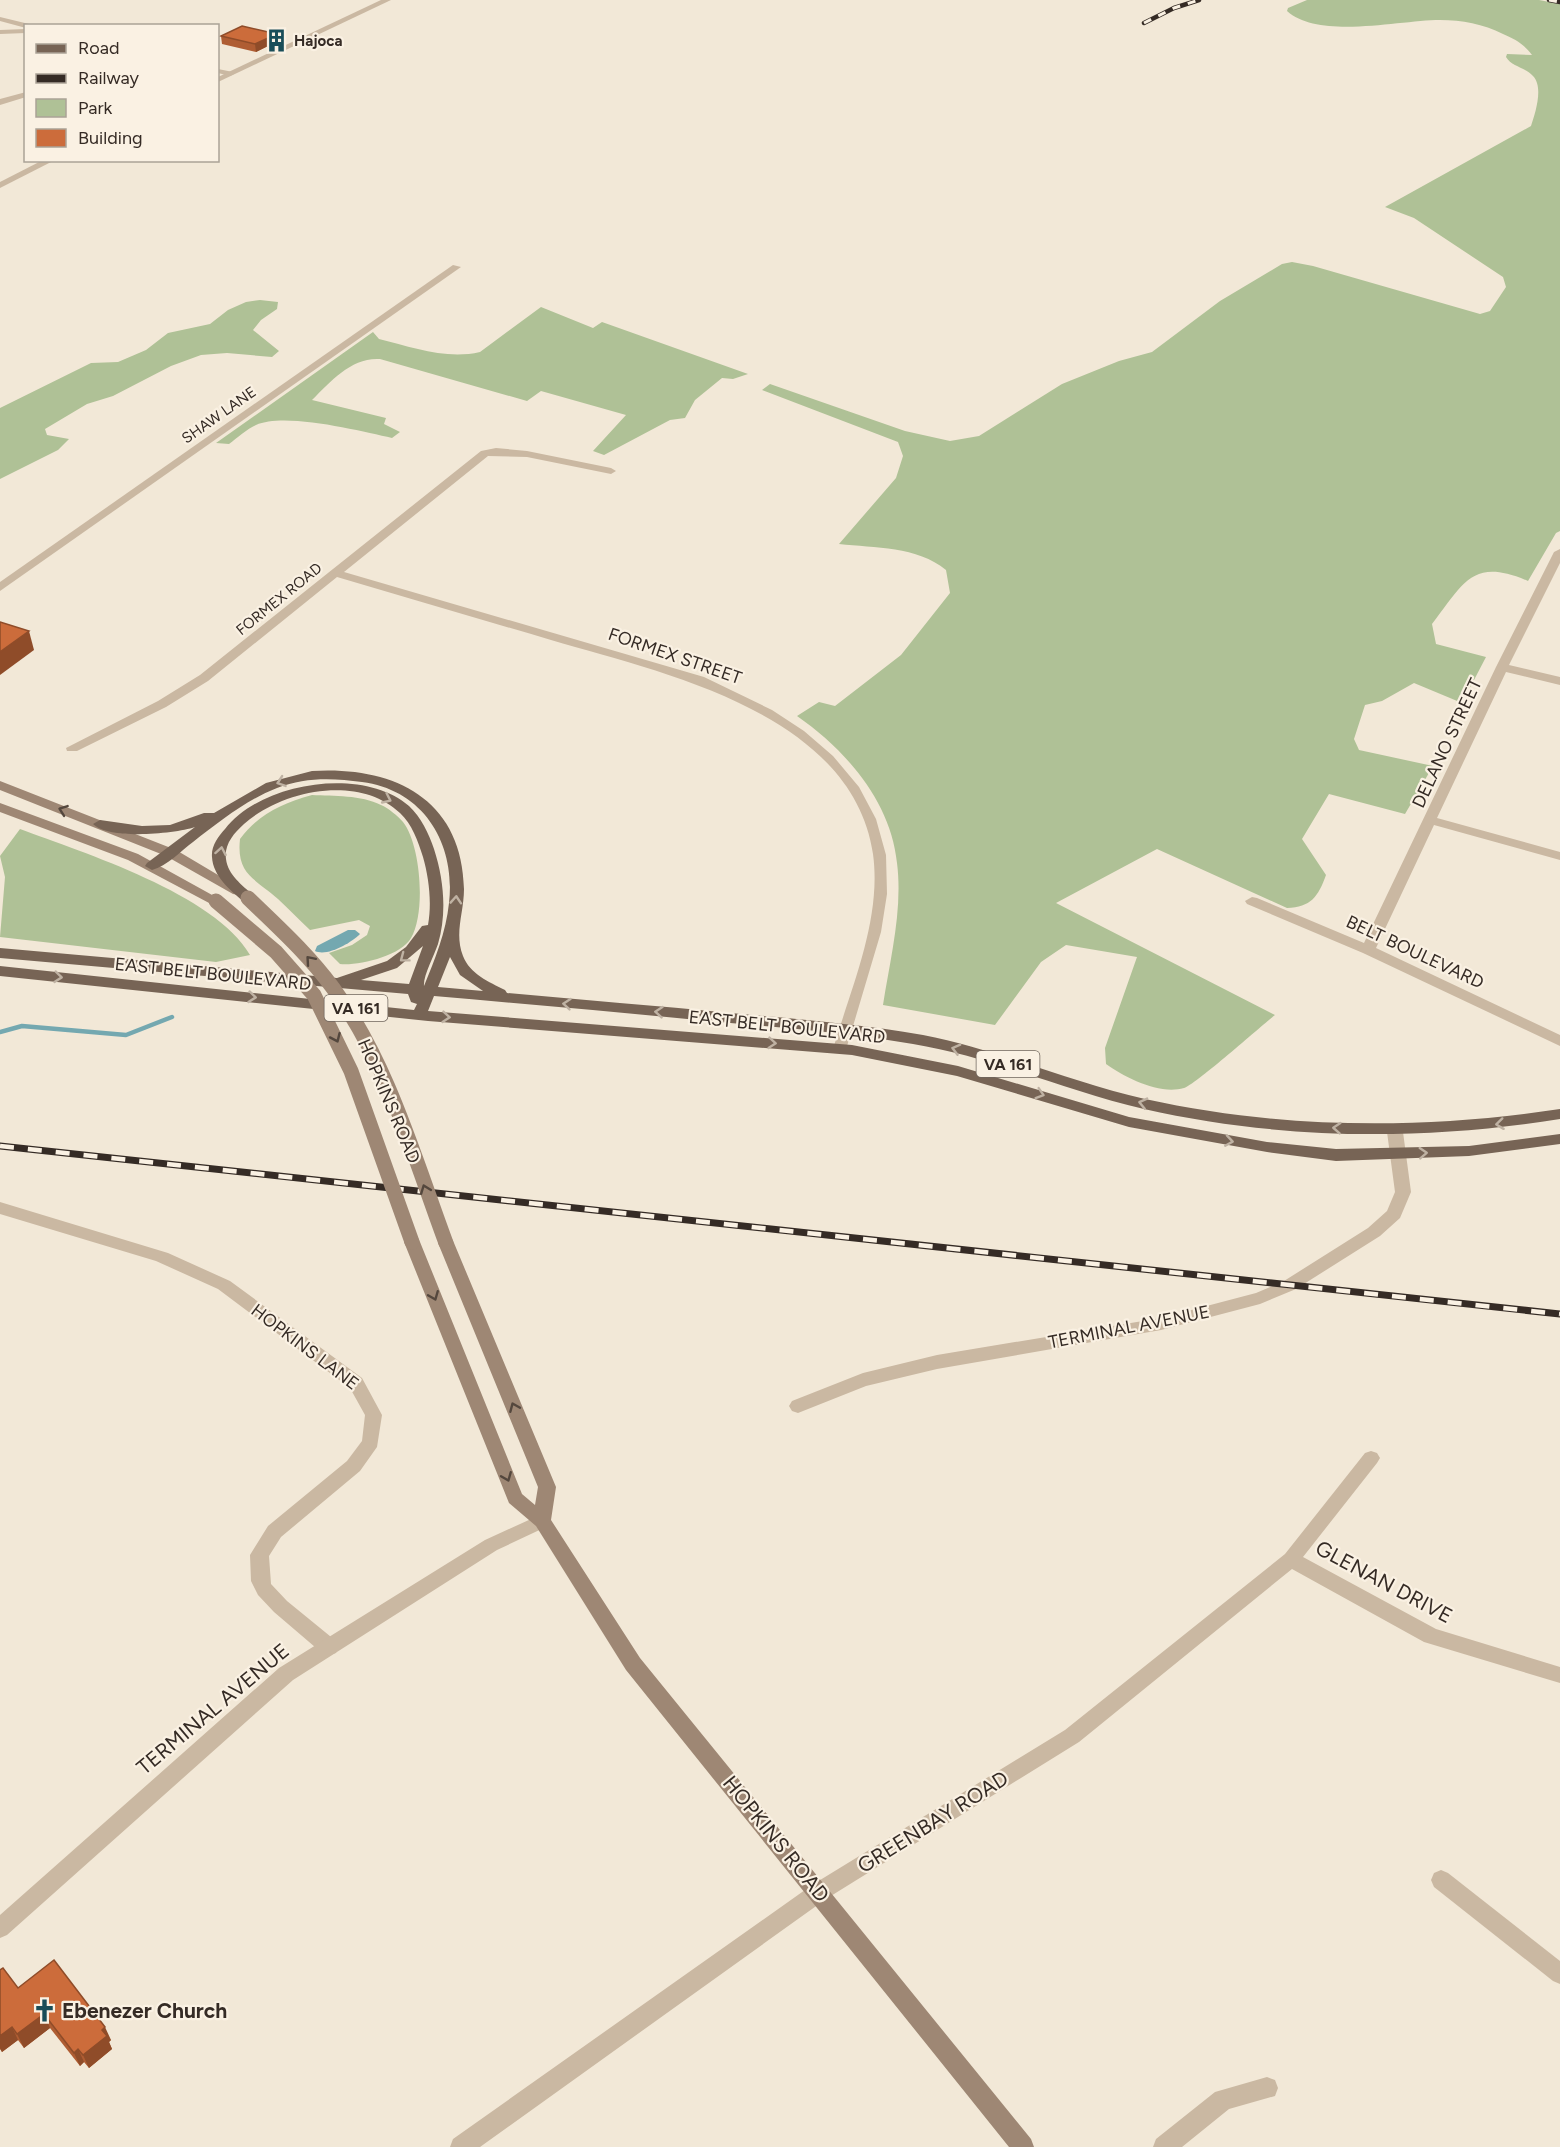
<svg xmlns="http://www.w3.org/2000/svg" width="1560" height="2147" font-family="Figtree,sans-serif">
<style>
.green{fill:#afc196}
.water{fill:#74a8b0}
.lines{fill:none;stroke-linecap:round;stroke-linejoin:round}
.stream{stroke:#74a8b0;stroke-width:4.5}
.minor{fill:#cab8a2;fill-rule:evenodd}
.tertiary{fill:#cab8a2;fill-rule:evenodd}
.secondary{fill:#9e8774;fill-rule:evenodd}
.primary{fill:#776455;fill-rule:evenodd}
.rail-far1-casing{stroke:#352b25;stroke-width:4.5}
.rail-casing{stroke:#352b25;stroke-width:7}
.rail-far1{stroke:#faf1e3;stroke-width:3;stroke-dasharray:8;stroke-linecap:butt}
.rail{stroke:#faf1e3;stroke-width:4.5;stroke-dasharray:14;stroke-linecap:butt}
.secondary-bridge{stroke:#9e8774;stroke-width:15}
.wall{fill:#af5d33}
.shaded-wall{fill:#8f4c29}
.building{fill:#cc6c3b;stroke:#8f4c29;stroke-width:1.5}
.oneway{stroke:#bfb2a3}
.oneway2{stroke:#54473d}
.labels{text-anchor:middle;stroke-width:4.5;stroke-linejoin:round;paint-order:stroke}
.far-poi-label{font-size:15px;font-weight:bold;fill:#352b25;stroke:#faf1e3;text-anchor:start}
.far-street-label{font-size:15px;fill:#352b25;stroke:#faf1e3}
.shield{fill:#faf1e3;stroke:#70665e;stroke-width:1.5}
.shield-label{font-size:16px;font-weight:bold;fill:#352b25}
.street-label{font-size:18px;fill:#352b25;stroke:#faf1e3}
.near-street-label{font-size:21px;fill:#352b25;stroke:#faf1e3}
.near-poi-label{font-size:21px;font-weight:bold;fill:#352b25;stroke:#faf1e3;text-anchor:start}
</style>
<rect width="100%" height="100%" fill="#f2e8d7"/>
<!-- green -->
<g class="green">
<path d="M1307 0H1539L1560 4V531L1556 533 1528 581C1472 557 1464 583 1432 624L1436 644 1486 657 1462 703 1414 683 1382 701 1365 705 1354 739 1359 750 1433 766 1405 814 1329 794 1302 839 1326 875C1318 897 1311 907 1287 908L1157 849 1056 903 1275 1015C1261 1026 1195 1085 1184 1088 1159 1095 1126 1078 1106 1064L1105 1048 1137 957 1066 945 1041 962 995 1025 883 1005C890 959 903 910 897 863 891 802 846 750 797 716L819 702 835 706 901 655 950 593 946 570C917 546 875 548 839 544L896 478 903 456 898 442 762 390 770 384 905 431 950 441 979 436 1062 384 1119 361 1152 352 1220 301 1282 264 1292 262 1313 266 1480 314 1490 311 1506 287 1503 277 1414 218 1385 207 1531 126C1535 114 1544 87 1533 76 1525 67 1512 67 1506 57L1507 54 1532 55C1524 44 1515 39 1503 34 1483 24 1462 20 1440 20 1400 20 1319 40 1287 11L1288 8Z"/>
<path d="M260 300 278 302 277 309 261 320 253 330 279 351 272 357 227 353 201 355 171 366 113 396 87 404 45 429 47 435 69 439 58 450 0 479V408L91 363 118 362 146 350 168 333 210 324 228 310 246 302Z"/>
<path d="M541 307 593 328 602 322 748 374 733 379 722 378 695 400 685 418 670 420 604 455 593 451 626 415 541 391 527 401 380 359C352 357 331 381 312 400L386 418 384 424 400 432 392 438C360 431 285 412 256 425 247 429 237 438 229 444L216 443 373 332 379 339C412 347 446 360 480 352Z"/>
<path d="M312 795C334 796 361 795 381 805 388 808 398 816 403 822 421 845 426 913 411 938 401 956 358 966 340 964L329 953 352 945 367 935 370 926 359 920 310 930C299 920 289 909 278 899 256 879 236 875 240 839 260 813 281 804 312 795Z"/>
<path d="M20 829C84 853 215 894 250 955L216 962 0 937 5 877 0 856Z"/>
</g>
<!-- water -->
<path class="water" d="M348 930H355L360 934C351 943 327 957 315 951L317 946Z"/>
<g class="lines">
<!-- stream -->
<path class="stream" d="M0 1032 22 1026 126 1035 172 1017"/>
<!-- minor -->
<g class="minor">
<path d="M0 17 29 24 30 26H26V28L0 21Z"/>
<path d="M26 29V33L0 34V30Z"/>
<path d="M218 69 233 72 234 74 230 76 218 73Z"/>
<path d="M26 92V97L0 105V99Z"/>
<path d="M453 265 461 267 0 591V582Z"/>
<path d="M496 448 527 451 611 468 616 471 611 474 527 457 488 456 344 572 704 677 772 710 804 731 833 756 859 787 876 819 886 855 887 894 881 932 845 1053 840 1054 833 1049C851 988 882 919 873 854 852 713 664 673 551 640 480 619 408 598 337 577L208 681 166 707 77 751H67L66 748 158 701 200 675 481 451Z"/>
<path d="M1560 549V563L1509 665 1560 677V685L1506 672 1437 818 1560 852V860L1434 825 1376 948 1560 1035V1046L1363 953 1247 904 1245 901 1252 897 1257 898 1364 943 1496 667 1554 552Z"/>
<path d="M1395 1127 1403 1132 1411 1192 1400 1218 1380 1236 1296 1289 1260 1304 1161 1330 937 1369 866 1386 798 1413 792 1411 789 1406 792 1401 863 1373 937 1355 1161 1318 1256 1293 1284 1281 1368 1228 1387 1211 1395 1192 1387 1132Z"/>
<path d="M0 1202 168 1253 230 1281 362 1378 382 1415 377 1447 360 1471 281 1537 269 1556 271 1584 287 1601 336 1641 338 1647 336 1653 329 1655 322 1653 274 1612 258 1595 251 1581 250 1555 268 1526 347 1461 362 1441 365 1415 350 1388 218 1289 156 1261 0 1214Z"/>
<path d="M1371 1451 1377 1453 1380 1458 1377 1463 1303 1557 1436 1629 1560 1667V1683L1424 1642 1292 1569 1079 1742 826 1899 480 2147H450L453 2139 812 1885 1065 1730 1285 1554 1365 1453Z"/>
<path d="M1441 1870 1448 1873 1560 1961V1984L1553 1981 1434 1887 1431 1880 1434 1873Z"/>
<path d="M1267 2077 1275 2080 1278 2088 1275 2096 1229 2109 1182 2147H1153L1156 2139 1215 2092Z"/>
</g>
<!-- tertiary -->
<g class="tertiary">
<path d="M381 0H391L218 82V77Z"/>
<path d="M43 160H55L0 188V182Z"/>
<path d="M542 1514 548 1516 551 1521 548 1526 497 1550 293 1680 7 1935 0 1938V1915L279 1668 485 1540Z"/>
</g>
<!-- secondary -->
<g class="secondary">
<path d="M0 781 176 850 245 891 238 895 233 894 166 856 0 790Z"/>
<path d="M0 803 138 854 223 901 216 905 211 904 128 860 0 812Z"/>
<path d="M412 1236 418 1238 420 1242 522 1494 535 1505 538 1487 438 1243 440 1239H452L454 1243 556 1487 551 1520 640 1658 1031 2139 1034 2147H1009L626 1670 536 1526 509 1503 404 1242 406 1238Z"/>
</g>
<!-- primary -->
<path class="primary" d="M312 771C393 766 462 798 464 889 464 913 454 933 463 956 470 974 489 982 505 990L507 993C582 1000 657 1006 731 1013 796 1019 860 1024 923 1035 999 1050 1070 1082 1145 1099 1282 1129 1421 1130 1560 1109V1119C1421 1141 1282 1140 1144 1109 1066 1091 992 1057 913 1044 845 1032 777 1027 708 1021 617 1012 525 1004 434 996L428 1011 852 1045 958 1066 1129 1117 1267 1142 1336 1149 1469 1146 1560 1134V1144L1469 1156 1336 1161 1267 1152 1129 1127 957 1076 852 1055 428 1021 0 976V966L414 1010 417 1004 411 1002 408 994 0 958V948L337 978 387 961 406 947 422 926 428 925C432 903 429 878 423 857 418 841 412 824 400 813 359 774 282 790 244 824 233 834 224 845 226 859 228 875 242 885 253 895L255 898 253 901H243C230 890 213 876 212 857 211 846 218 837 225 829 261 782 363 766 409 806 421 817 429 834 434 849 444 880 447 913 438 944 434 956 423 976 424 986 435 959 446 932 449 903 456 844 424 790 362 782 333 778 305 777 277 788 246 800 219 822 193 842 181 851 167 866 152 870L145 866 147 863 195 827C174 834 109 840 93 824L100 820 142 826 170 825 204 813H214L266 783ZM423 946 409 984 361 980 397 968ZM450 957 460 975 483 991 438 987Z"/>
<defs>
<g id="rail-far1">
<path d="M1549 0 1560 2"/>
<path d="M1144 23 1174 8 1199 0"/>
</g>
<path id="rail" d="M0 1146 1560 1314"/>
</defs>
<!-- rail-far1 casing -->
<use href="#rail-far1" class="rail-far1-casing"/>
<!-- rail casing -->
<use href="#rail" class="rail-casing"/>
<!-- rail-far1 -->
<use href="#rail-far1" class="rail-far1"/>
<!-- rail -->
<use href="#rail" class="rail"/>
<!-- secondary-bridge -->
<g class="secondary-bridge">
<path d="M248 898C278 927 308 954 333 988 388 1063 414 1157 446 1243"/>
<path d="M216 901 276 952 314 995 351 1071 412 1242"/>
</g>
</g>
<!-- wall -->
<g class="wall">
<path d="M277 34 278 41 256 52 222 44 221 36Z"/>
<path d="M0 1970 18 1988 111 2040 109 2042 112 2049 89 2068 84 2062 80 2066 50 2028 24 2048 18 2040 2 2052 0 2049Z"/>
</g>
<!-- shaded-wall -->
<g class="shaded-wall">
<path d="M277 34 278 41 256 52 255 44Z"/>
<path d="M29 631 34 650 0 675V652Z"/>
<path d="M44 2014 50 2028 24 2048 17 2034Z"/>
<path d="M12 2027 18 2040 2 2052 0 2048V2036Z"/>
<path d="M105 2027 111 2040 109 2042 112 2049 89 2068 83 2055 102 2030Z"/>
<path d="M78 2049 84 2062 80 2066 74 2053Z"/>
</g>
<!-- building -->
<g class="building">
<path d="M242 26 277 34 255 44 221 36Z"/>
<path d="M0 622 29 631 0 652Z"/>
<path d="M54 1960 105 2027 102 2030 107 2036 83 2055 78 2049 74 2053 44 2014 17 2034 12 2027 0 2036V1970L3 1968 18 1988Z"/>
</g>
<!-- one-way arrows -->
<defs><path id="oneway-chevron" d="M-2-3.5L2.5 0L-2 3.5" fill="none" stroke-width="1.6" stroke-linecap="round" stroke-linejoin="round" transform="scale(1.5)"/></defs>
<g class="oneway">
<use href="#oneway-chevron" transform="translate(281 782) rotate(161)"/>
<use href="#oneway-chevron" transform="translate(387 799) rotate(25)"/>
<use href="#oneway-chevron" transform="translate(221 851) rotate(-80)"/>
<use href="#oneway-chevron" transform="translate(456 900) rotate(-86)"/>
<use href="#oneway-chevron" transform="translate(404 958) rotate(143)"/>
<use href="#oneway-chevron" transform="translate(58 977) rotate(6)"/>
<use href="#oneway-chevron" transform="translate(252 997) rotate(6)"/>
<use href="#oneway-chevron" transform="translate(567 1004) rotate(-175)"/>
<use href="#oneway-chevron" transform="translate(659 1012) rotate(-175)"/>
<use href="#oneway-chevron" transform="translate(446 1017) rotate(5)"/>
<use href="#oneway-chevron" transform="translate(772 1043) rotate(5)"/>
<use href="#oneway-chevron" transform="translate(956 1049) rotate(-165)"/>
<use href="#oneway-chevron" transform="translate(1040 1094) rotate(17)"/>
<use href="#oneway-chevron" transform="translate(1143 1103) rotate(-167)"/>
<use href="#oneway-chevron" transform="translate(1500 1124) rotate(173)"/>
<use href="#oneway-chevron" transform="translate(1337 1128) rotate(-176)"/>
<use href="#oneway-chevron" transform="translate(1229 1141) rotate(9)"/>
<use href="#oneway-chevron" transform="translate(1423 1153) rotate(-3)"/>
</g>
<g class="oneway2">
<use href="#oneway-chevron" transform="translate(63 810) rotate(-160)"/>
<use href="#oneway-chevron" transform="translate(310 960) rotate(-131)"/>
<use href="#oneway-chevron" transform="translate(336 1038) rotate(66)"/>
<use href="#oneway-chevron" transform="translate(425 1189) rotate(-111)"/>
<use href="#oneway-chevron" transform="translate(434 1296) rotate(68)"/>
<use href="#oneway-chevron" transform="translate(514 1407) rotate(-113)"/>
<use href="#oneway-chevron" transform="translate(507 1477) rotate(68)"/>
</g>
<!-- icons -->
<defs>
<symbol id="building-bare" viewBox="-9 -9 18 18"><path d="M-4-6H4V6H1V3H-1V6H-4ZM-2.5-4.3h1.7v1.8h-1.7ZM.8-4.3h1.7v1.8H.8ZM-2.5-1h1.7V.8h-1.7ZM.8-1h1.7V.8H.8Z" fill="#194d58" stroke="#faf1e3" stroke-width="2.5" paint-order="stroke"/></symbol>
<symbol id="church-bare" viewBox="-9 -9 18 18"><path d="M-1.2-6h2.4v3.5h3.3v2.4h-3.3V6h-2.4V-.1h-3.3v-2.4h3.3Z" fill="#194d58" stroke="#faf1e3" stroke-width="2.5" paint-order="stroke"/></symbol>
</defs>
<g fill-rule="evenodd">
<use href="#building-bare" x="260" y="24" width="33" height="33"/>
<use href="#church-bare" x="28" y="1994" width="33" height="33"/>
</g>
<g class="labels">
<!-- far-poi labels -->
<g class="far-poi-label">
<text x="294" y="46">Hajoca</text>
</g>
<!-- far-street labels -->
<g class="far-street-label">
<text transform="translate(219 415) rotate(-35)" y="5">SHAW LANE</text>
<text transform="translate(279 599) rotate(-39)" y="5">FORMEX ROAD</text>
</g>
<!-- shield labels -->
<g class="shield">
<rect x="324.5" y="995" width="63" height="26" rx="4.5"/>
<rect x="976.5" y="1051" width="63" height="26" rx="4.5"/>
</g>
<g class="shield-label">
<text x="356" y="1014">VA 161</text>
<text x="1008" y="1070">VA 161</text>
</g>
<!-- street labels -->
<g class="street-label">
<text transform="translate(675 656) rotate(19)" y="6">FORMEX STREET</text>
<text transform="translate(1447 743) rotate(-65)" y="6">DELANO STREET</text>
<text transform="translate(1415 952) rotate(25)" y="6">BELT BOULEVARD</text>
<text transform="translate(213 974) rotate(6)" y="6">EAST BELT BOULEVARD</text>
<text transform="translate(787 1027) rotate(6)" y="6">EAST BELT BOULEVARD</text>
<text transform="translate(389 1101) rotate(67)" y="6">HOPKINS ROAD</text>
<text transform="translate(1129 1327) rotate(-11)" y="6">TERMINAL AVENUE</text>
<text transform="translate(305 1347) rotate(37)" y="6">HOPKINS LANE</text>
</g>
<!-- near-street labels -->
<g class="near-street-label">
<text transform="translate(1384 1582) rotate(28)" y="7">GLENAN DRIVE</text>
<text transform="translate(213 1709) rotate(-40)" y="7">TERMINAL AVENUE</text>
<text transform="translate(933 1822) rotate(-32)" y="7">GREENBAY ROAD</text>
<text transform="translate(776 1839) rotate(51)" y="7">HOPKINS ROAD</text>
</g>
<!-- near-poi labels -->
<g class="near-poi-label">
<text x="62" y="2018">Ebenezer Church</text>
</g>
</g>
<!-- legend -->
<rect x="24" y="24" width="195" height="138" fill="#faf1e3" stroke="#aba297" stroke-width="1.5"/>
<rect x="36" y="44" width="30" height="9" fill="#776455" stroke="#aba297" stroke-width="1.5"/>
<text x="78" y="54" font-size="18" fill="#352b25">Road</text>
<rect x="36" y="74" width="30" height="9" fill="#352b25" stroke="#aba297" stroke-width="1.5"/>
<text x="78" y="84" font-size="18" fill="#352b25">Railway</text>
<rect x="36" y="99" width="30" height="18" fill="#afc196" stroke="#aba297" stroke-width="1.5"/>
<text x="78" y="114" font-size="18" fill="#352b25">Park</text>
<rect x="36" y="129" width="30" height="18" fill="#cc6c3b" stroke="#aba297" stroke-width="1.5"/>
<text x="78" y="144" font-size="18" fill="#352b25">Building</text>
</svg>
